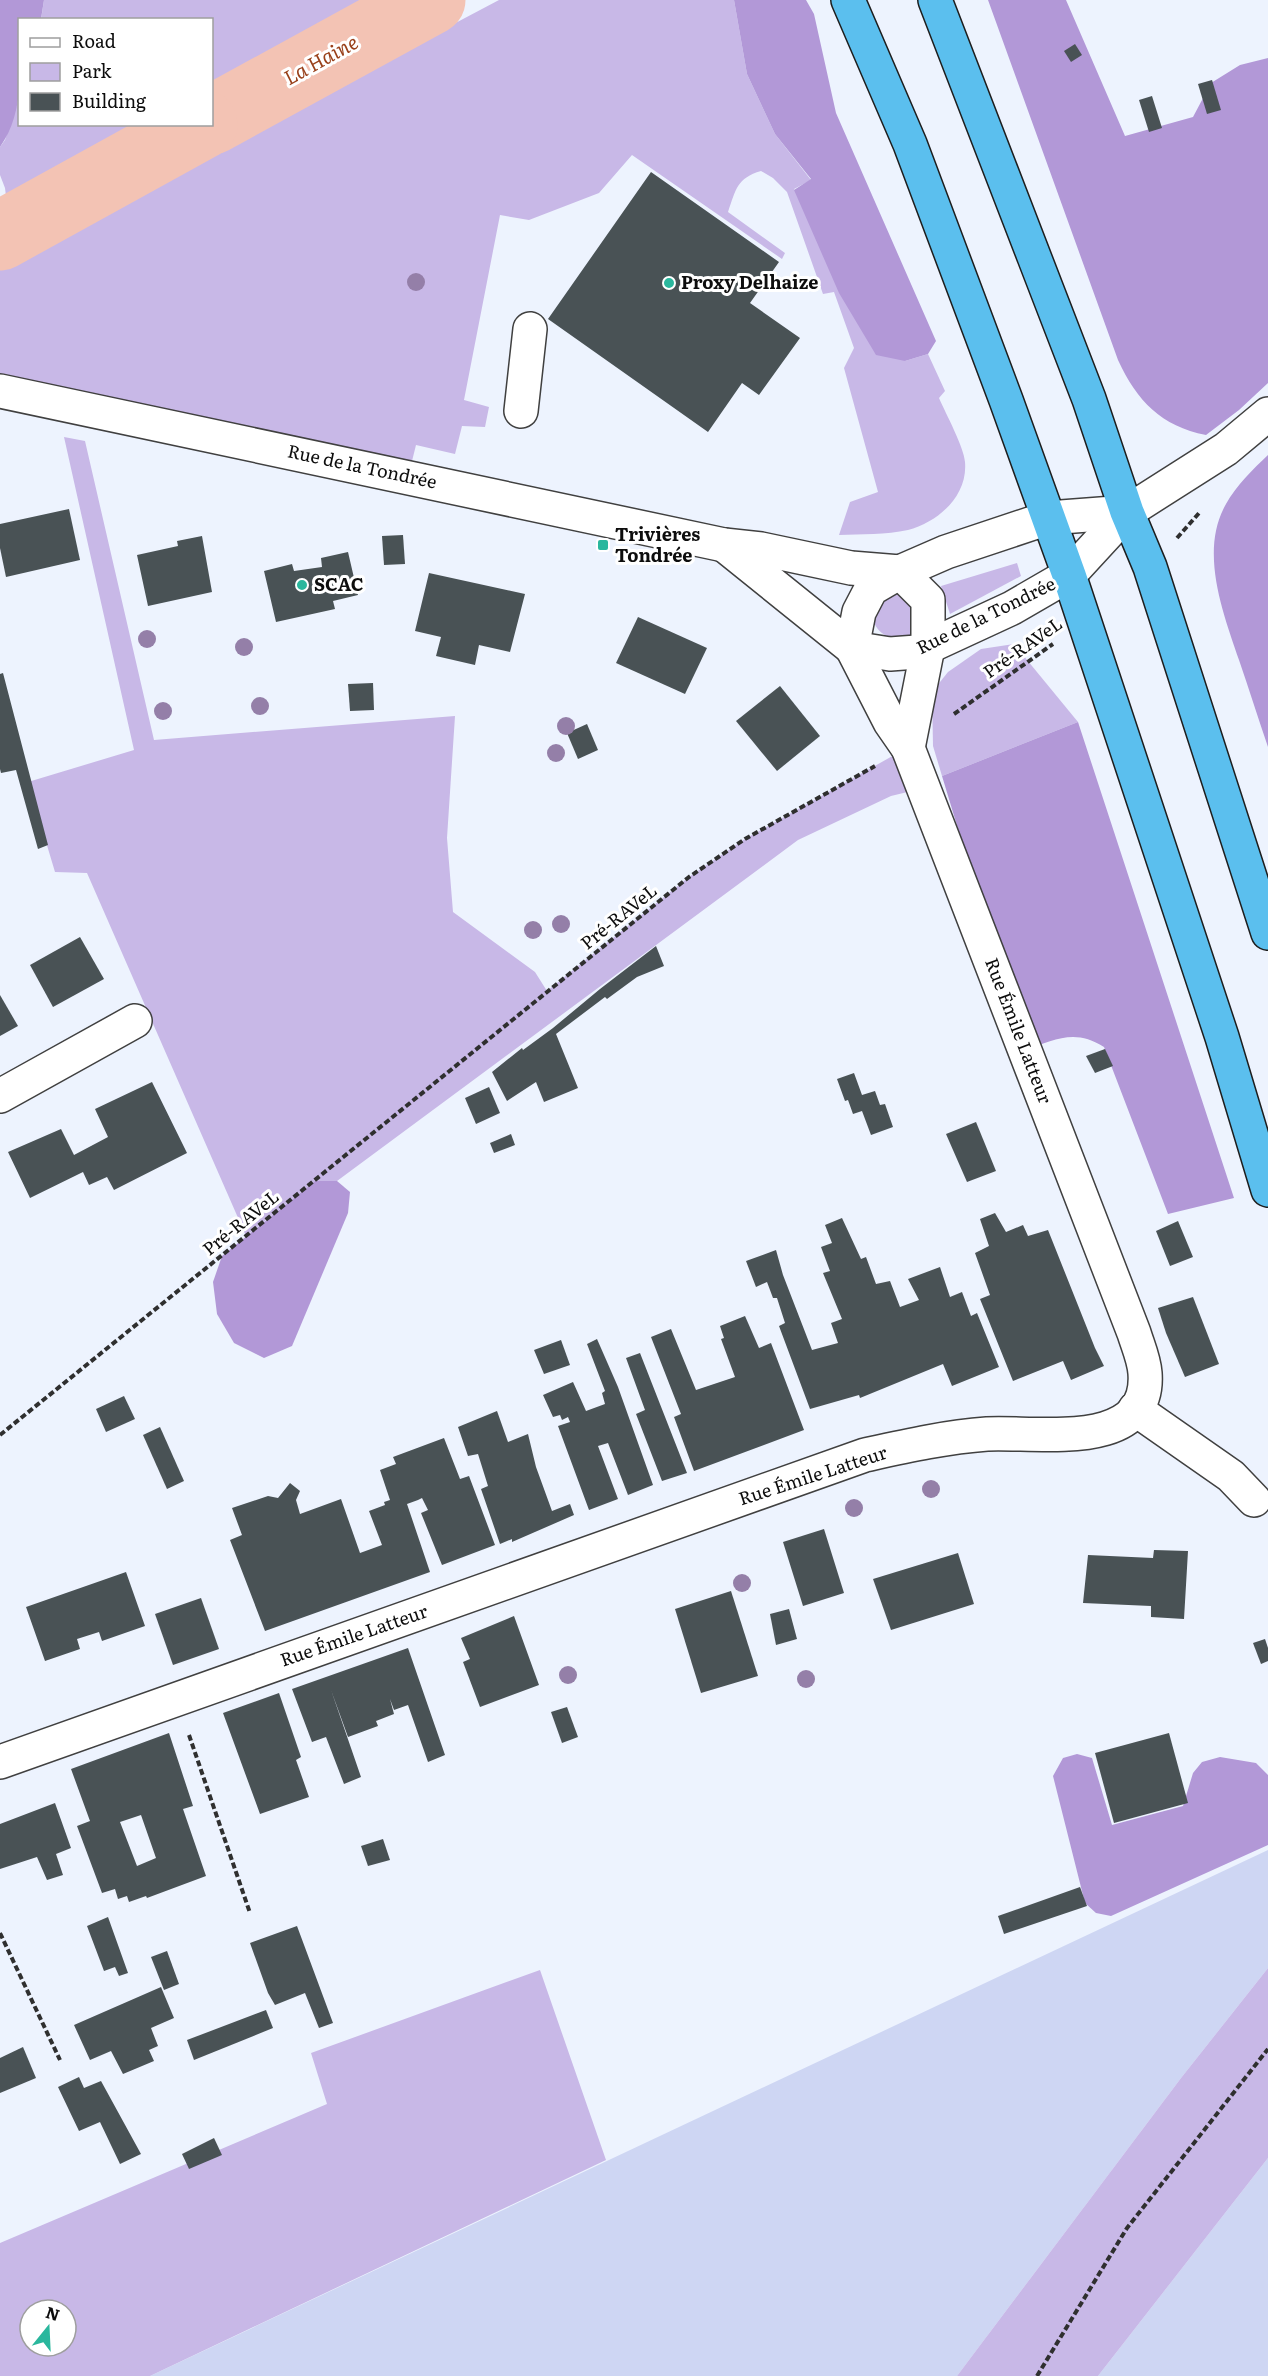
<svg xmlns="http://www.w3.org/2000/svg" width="1268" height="2376" font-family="Literata,serif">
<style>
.farmland{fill:#ced6f3}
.green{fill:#c8b8e7;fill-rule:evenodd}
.forest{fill:#b298d7}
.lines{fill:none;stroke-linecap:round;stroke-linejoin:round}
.river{stroke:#f3c3b4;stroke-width:69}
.building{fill:#495255;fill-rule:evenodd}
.minor-casing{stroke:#404040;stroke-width:36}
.highway-casing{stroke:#1e1e1e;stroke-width:36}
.path{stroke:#2f2f2f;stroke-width:4;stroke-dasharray:6 3;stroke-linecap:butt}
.minor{stroke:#fff;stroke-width:33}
.highway{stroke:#5bbfee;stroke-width:33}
.tree{fill:#947fa8}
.poi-dot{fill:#2ab79d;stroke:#fff;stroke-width:2}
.labels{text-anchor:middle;stroke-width:6;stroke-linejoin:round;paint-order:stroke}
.poi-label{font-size:18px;font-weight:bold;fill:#0d0d0d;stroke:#fff;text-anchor:start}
.street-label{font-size:18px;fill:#0d0d0d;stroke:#fff}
.water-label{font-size:20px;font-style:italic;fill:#99411b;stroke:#fff}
</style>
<rect width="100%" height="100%" fill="#edf3fe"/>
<!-- farmland -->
<g class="farmland">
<path d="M1268 1850V1968L1181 2078 957 2376H150Z"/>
<path d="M1268 2158V2376H1098Z"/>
</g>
<!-- green -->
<g class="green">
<path d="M44 0H403L212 103V20H41Z"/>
<path d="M499 0H734L747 74 775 134 811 180 794 189 905 361 928 354 945 391 939 398C946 414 964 447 965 462 968 496 938 522 908 530 886 535 861 534 839 535L850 502 878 492 844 368 854 348 834 292 823 294 787 192 773 178 761 171C737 178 736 189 728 212L785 253 782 259 632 155 599 193 529 220 500 215 464 400 489 407 485 427 462 426 455 454 416 445 408 477 0 391V264Z"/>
<path d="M19 98 20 124 171 125 8 212 5 188 0 175V147L5 140Z"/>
<path d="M64 437 85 441 154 740 455 716 447 838 453 912 535 972 547 991 689 877 745 839 896 754 924 788 891 796 798 840 337 1181H315L246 1236 87 873 55 872 28 782 134 750Z"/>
<path d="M1017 563 1021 576 950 614 941 586Z"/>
<path d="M891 594 906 596 913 600 912 634C889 648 861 624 879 602 882 599 888 597 891 594Z"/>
<path d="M1014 644 1078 722 942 776 933 746 932 692 948 672 981 649Z"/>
<path d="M1268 1968V2158L1098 2376H957L1181 2078Z"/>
<path d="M540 1970 606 2160 150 2376H0V2243L327 2104 311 2053ZM30 2310H66V2346H30Z"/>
</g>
<!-- forest -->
<g class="forest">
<path d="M0 0H44L41 19 20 20C20 61 26 111 0 147Z"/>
<path d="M734 0H806L814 14 836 113 936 341 928 354 905 361 876 355 839 293 794 190 811 179 775 134 747 74Z"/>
<path d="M988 0H1066L1125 136 1193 117 1211 83 1240 65 1268 58V383L1239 410 1206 435C1161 426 1137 401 1118 360Z"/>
<path d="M1268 455V747C1258 718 1249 689 1239 660 1223 613 1199 551 1226 504 1236 486 1253 469 1268 455Z"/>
<path d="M1078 722 1234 1198 1168 1214 1104 1047C1075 1028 1054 1040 1025 1050L942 776Z"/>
<path d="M315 1181H337L350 1192 348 1213 292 1346 264 1358 234 1343 217 1314 213 1282 222 1256Z"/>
<path d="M1077 1754 1092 1758 1112 1825 1183 1806 1193 1773 1202 1762 1220 1757 1256 1763 1268 1775V1845L1111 1916 1096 1913 1085 1903 1053 1776 1063 1758Z"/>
</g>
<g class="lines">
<!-- river -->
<g class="river">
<path d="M212 120 431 0"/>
<path d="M0 236 203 124"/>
</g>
</g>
<!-- building -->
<g class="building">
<path d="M1075 44 1082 55 1071 62 1064 51Z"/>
<path d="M1212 80 1221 110 1207 114 1198 84Z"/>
<path d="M1152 96 1162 128 1149 132 1139 100Z"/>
<path d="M651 172 779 262 750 303 800 338 759 395 742 383 708 432 548 319Z"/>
<path d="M69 509 80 560 6 577 0 548V524Z"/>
<path d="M403 535 405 564 384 565 382 536Z"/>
<path d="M202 536 212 592 148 606 137 555 178 546 177 541Z"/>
<path d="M348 552 358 595 333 601 335 609 276 622 264 571 292 564 294 571 322 567 321 558Z"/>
<path d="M429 573 525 594 510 652 479 645 475 665 436 656 441 637 415 631Z"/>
<path d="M638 617 707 648 685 694 616 663Z"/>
<path d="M3 673 48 845 38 849 16 770 1 773 0 769V674Z"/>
<path d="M373 683 374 710 350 711 348 684Z"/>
<path d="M780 686 820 736 777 771 736 721Z"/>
<path d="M587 724 598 750 578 759 567 733Z"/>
<path d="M80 937 104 979 53 1007 30 965Z"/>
<path d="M656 946 664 966 637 977 607 999 605 997 556 1034 578 1088 544 1102 536 1082 507 1101 492 1072 522 1048 523 1050 553 1028 600 989Z"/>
<path d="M0 995 18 1026 0 1036Z"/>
<path d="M1105 1049 1113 1066 1095 1073 1086 1056Z"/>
<path d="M854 1073 862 1095 875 1091 880 1105 885 1104 893 1127 871 1135 862 1111 853 1114 848 1100 845 1101 837 1079Z"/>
<path d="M152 1082 187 1153 114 1190 107 1177 89 1185 83 1172 30 1198 8 1152 61 1129 74 1155 108 1137 95 1109Z"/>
<path d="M489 1087 500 1113 476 1124 465 1098Z"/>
<path d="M976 1122 996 1171 967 1182 946 1134Z"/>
<path d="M511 1134 515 1145 494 1153 490 1143Z"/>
<path d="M995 1213 1006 1232 1023 1225 1028 1236 1048 1230 1095 1348 1104 1366 1071 1380 1063 1361 1013 1381 980 1299 990 1295 975 1253 989 1246 980 1219Z"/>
<path d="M842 1218 861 1259 866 1257 876 1284 890 1281 900 1307 919 1300 908 1279 940 1267 950 1297 962 1292 971 1316 977 1313 999 1367 952 1386 943 1364 860 1398 859 1395 810 1409 779 1326 785 1323 777 1298H773L767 1282 756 1287 746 1261 776 1250 783 1275 812 1350 838 1343 831 1323 842 1319 823 1273 830 1271 821 1247 832 1243 825 1225Z"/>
<path d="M1178 1221 1193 1257 1170 1266 1156 1231Z"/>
<path d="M1193 1297 1219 1364 1185 1377 1166 1333 1158 1308Z"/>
<path d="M745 1316 759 1348 771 1343 804 1430 694 1471 674 1417 681 1414 651 1337 671 1329 696 1390 735 1377 721 1339 724 1338 720 1326Z"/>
<path d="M597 1339 618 1387 653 1485 628 1495 608 1443 598 1446 618 1499 589 1510 558 1426 570 1422 568 1417 562 1420 560 1415 553 1417 543 1395 573 1382 586 1411 605 1404 602 1393 605 1391 587 1344Z"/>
<path d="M561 1340 570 1365 544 1374 534 1350Z"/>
<path d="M640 1353 687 1473 662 1481 636 1414 645 1410 626 1358Z"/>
<path d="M124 1396 135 1419 106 1432 96 1409Z"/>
<path d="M497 1411 508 1442 528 1434 536 1467 552 1511 570 1504 574 1515 512 1542V1539L500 1544 481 1489 488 1486 478 1454 468 1456 458 1427Z"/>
<path d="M160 1427 184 1481 167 1489 143 1435Z"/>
<path d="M444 1438 460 1479 469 1476 495 1545 442 1565 421 1513 428 1510 422 1498 418 1500 407 1504 430 1572 265 1631 230 1540 242 1535 232 1508 268 1496 278 1498 290 1483 300 1491 296 1500 300 1514 341 1499 360 1553 382 1545 369 1511 385 1505 384 1502 390 1500 380 1470 396 1464 393 1457Z"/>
<path d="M824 1529 844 1593 803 1606 783 1542Z"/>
<path d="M1154 1550 1188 1551 1184 1619 1151 1617V1606L1083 1603 1088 1555 1153 1558Z"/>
<path d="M958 1553 974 1604 891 1630 873 1579Z"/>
<path d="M126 1572 145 1626 102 1641 99 1632 77 1639 80 1649 45 1661 26 1607Z"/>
<path d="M731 1591 758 1676 701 1693 675 1609Z"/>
<path d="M201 1598 219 1649 173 1665 155 1614Z"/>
<path d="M789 1609 797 1639 776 1645 770 1614Z"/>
<path d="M514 1616 539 1685 480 1707 463 1662 470 1659 461 1638Z"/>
<path d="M1265 1639 1268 1648V1661L1261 1664 1253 1643Z"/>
<path d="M408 1648 445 1755 428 1762 408 1705 394 1710 390 1699 394 1714 376 1721 378 1726 348 1737 331 1690 361 1777 344 1784 326 1737 312 1742 292 1689Z"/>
<path d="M279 1693 301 1757 296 1760 309 1797 260 1814 223 1713Z"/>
<path d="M567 1707 578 1737 562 1743 551 1712Z"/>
<path d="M169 1733 193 1806 183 1809 206 1876 147 1898 146 1896 129 1902 127 1896 118 1899 115 1889 102 1893 77 1826 90 1821 71 1769ZM141 1815 156 1858 137 1866 120 1822Z"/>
<path d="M1169 1733 1188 1803 1114 1823 1095 1753Z"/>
<path d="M55 1803 71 1848 56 1854 63 1875 47 1880 37 1857 0 1869V1824Z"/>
<path d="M383 1839 390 1860 368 1866 361 1846Z"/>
<path d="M1080 1887 1087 1906 1004 1934 998 1916Z"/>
<path d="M108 1917 128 1973 119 1976 115 1967 104 1971 87 1926Z"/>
<path d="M297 1926 333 2023 319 2028 305 1993 275 2005 268 1993 250 1943Z"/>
<path d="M167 1951 179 1984 164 1990 151 1957Z"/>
<path d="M161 1987 174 2018 151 2028 158 2046 149 2050 154 2061 123 2074 111 2051 90 2060 74 2025Z"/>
<path d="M266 2010 273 2028 194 2060 187 2040Z"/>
<path d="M23 2047 36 2078 0 2093V2058Z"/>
<path d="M79 2077 84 2088 101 2081 141 2154 120 2164 100 2122 79 2131 58 2087Z"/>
<path d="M214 2138 222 2155 189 2169 182 2154Z"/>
</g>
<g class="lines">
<defs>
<g id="minor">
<path d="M0 391 724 545 761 549 851 568 900 572"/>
<path d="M521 411 530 329"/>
<path d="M724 545 852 648 890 654 917 652 1012 608 1069 575 1127 512 1226 449 1268 414"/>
<path d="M900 572 928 600V647L908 748"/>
<path d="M0 1096 135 1021"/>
<path d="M1135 1409 1231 1476 1254 1500"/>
<path d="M0 1762 865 1455C906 1446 946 1437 987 1434 1036 1431 1151 1453 1145 1373 1144 1359 1138 1346 1134 1333L908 748 890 722 852 648 859 612 871 589 900 572 946 552 1048 518 1127 512"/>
</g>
<g id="highway">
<path d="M848 0 910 144 1006 400 1069 575 1222 1037 1268 1190"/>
<path d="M935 0 1089 399 1127 512 1150 567 1268 933"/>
</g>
</defs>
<!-- minor casing -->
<use href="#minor" class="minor-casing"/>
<!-- highway casing -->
<use href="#highway" class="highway-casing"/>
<!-- path -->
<g class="path">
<path d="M1177 538 1200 512"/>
<path d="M954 714 1053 644"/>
<path d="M0 1435 689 877 745 839 875 766"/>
<path d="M189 1735 250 1913"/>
<path d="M0 1933 60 2060"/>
<path d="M1037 2376 1127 2228 1268 2049"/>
</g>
<!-- minor -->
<use href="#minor" class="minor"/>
<!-- highway -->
<use href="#highway" class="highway"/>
</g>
<!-- trees -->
<g class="tree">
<circle cx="416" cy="282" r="9"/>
<circle cx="147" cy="639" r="9"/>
<circle cx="244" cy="647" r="9"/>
<circle cx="260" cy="706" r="9"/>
<circle cx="163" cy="711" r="9"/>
<circle cx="566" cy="726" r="9"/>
<circle cx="556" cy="753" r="9"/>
<circle cx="561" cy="924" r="9"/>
<circle cx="533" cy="930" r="9"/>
<circle cx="931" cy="1489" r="9"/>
<circle cx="854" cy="1508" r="9"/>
<circle cx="742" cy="1583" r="9"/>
<circle cx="568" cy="1675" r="9"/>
<circle cx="806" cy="1679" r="9"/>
</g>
<!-- markers -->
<g class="poi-dot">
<circle cx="669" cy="283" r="6"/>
<rect x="597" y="539" width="12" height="12" rx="3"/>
<circle cx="302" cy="585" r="6"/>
</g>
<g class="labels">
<!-- poi labels -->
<g class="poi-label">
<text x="681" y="289">Proxy Delhaize</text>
<text x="615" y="541">Trivières<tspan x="615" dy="21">Tondrée</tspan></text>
<text x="314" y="591">SCAC</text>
</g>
<!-- street labels -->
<g class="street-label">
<text transform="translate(362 467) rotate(12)" y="6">Rue de la Tondrée</text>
<text transform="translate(986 616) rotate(-26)" y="6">Rue de la Tondrée</text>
<text transform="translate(1023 648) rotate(-35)" y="6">Pré-RAVeL</text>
<text transform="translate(619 917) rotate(-39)" y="6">Pré-RAVeL</text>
<text transform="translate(1018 1031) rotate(69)" y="6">Rue Émile Latteur</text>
<text transform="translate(241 1223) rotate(-39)" y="6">Pré-RAVeL</text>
<text transform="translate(813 1476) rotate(-18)" y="6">Rue Émile Latteur</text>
<text transform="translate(354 1636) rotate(-19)" y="6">Rue Émile Latteur</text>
</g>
<!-- water labels -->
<g class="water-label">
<text transform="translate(321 60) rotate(-29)" y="7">La Haine</text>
</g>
</g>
<!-- legend -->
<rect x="18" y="18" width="195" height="108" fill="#ffffff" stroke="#9e9e9e" stroke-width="1.5"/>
<rect x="30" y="38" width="30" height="9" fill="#ffffff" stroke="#9e9e9e" stroke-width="1.5"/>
<text x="72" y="48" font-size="18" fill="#0d0d0d">Road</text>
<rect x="30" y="63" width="30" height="18" fill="#c8b8e7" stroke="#9e9e9e" stroke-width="1.5"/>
<text x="72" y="78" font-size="18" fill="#0d0d0d">Park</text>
<rect x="30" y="93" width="30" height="18" fill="#495255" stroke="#9e9e9e" stroke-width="1.5"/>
<text x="72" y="108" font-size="18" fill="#0d0d0d">Building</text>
<!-- north arrow -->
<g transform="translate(48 2328) rotate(18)"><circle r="28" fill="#ffffff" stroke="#9e9e9e" stroke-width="1.5"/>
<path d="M0-4.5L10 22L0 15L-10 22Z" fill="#2ab79d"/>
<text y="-9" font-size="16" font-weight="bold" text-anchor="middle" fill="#0d0d0d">N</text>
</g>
</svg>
